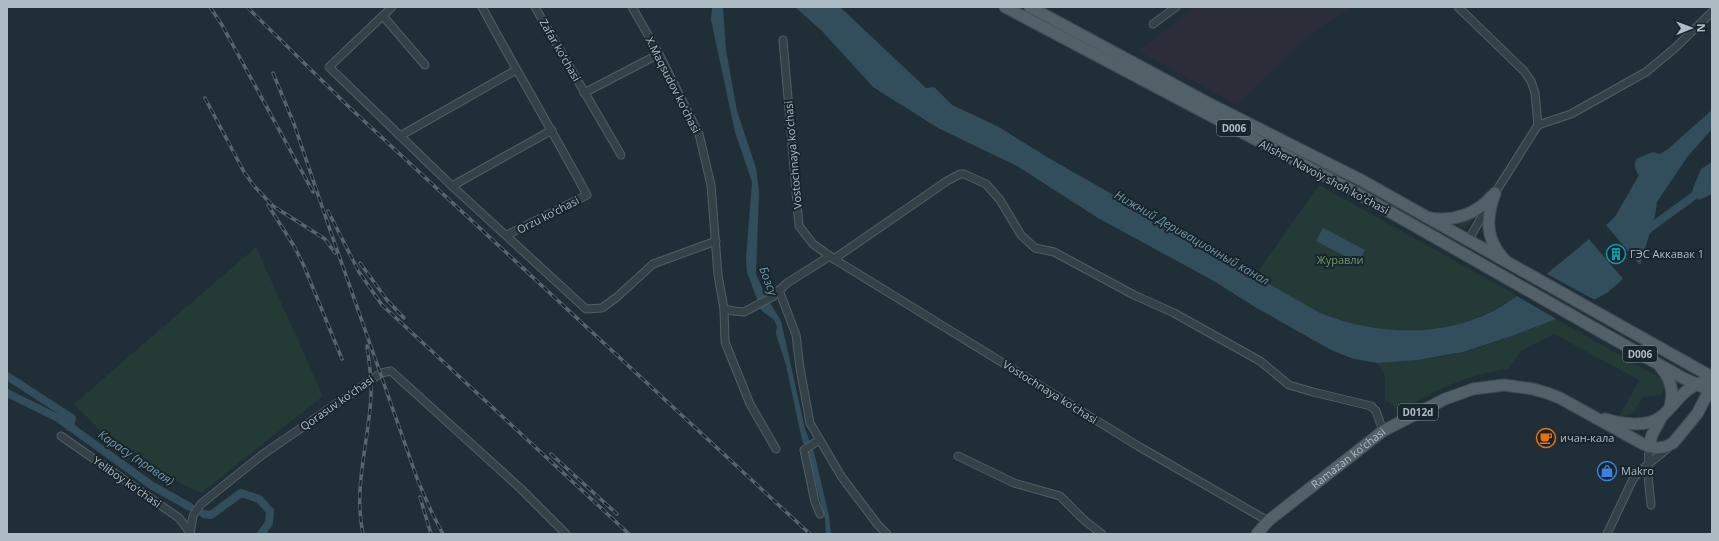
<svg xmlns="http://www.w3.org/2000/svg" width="1719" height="541" font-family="'Open Sans',sans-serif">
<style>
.medical{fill:#2b2d39}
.green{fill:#233a36}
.water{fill:#324e5c}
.pier{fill:#202f37}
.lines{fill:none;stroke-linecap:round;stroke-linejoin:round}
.canal{stroke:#324e5c;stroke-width:8}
.minor-casing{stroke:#515e65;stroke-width:9}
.primary-casing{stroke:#404c54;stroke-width:13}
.minor{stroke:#344147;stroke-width:7}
.primary{stroke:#526067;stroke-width:11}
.rail-casing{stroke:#56666e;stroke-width:3.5}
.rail{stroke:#19252c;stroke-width:2;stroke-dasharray:6;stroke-linecap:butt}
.labels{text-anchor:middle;stroke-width:4;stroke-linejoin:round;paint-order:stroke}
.shield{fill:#19252c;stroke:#818f96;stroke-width:1}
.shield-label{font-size:10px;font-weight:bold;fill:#aebcc4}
.street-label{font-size:11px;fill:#aebcc4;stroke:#19252c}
.poi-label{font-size:11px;fill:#aebcc4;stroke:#19252c;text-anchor:start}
.park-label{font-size:11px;fill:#6f996e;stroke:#19252c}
.water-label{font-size:12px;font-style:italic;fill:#6f95a8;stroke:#19252c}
</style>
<rect width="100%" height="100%" fill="#202f37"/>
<!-- medical -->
<path class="medical" d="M1195 7H1353L1312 33 1237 105 1139 51Z"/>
<!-- green -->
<g class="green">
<path d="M1319 185 1509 291 1517 296C1498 308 1478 319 1457 325 1416 337 1360 330 1322 314 1299 304 1277 289 1255 276Z"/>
<path d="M1475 216 1466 228H1463L1457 224Z"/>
<path d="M256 247 323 396 201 493 161 474 107 437 74 404Z"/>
<path d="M1556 319 1662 379 1665 387 1661 395 1643 397 1633 413 1619 417 1639 380 1554 334 1521 351 1508 369C1469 374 1433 391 1400 411L1385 399V376L1378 363C1407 361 1436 359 1463 352 1495 344 1526 330 1556 319Z"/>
</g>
<!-- water -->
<g class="water">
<path d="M712 7H723L726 50 737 111 756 168 759 192 756 274 765 294 781 321 805 429 814 452 829 516 831 534H826L825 519 808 454 802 440 786 365 776 334 777 326 774 320 761 310 747 272 746 258 752 182 735 132 711 20Z"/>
<path d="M795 7H840L926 88 934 87 952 105 997 126 1047 157 1320 313C1379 336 1446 339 1502 306 1533 287 1561 262 1589 239L1623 279 1607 293 1556 319 1512 336 1463 352 1418 360 1378 363 1354 359 1331 350 1255 307 1212 280 1098 218 1017 166 938 128 873 87 822 31Z"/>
<path d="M1712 110V129L1688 156 1657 202 1655 216 1640 265 1606 225 1615 217 1639 175C1635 170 1634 166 1636 159L1653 152 1660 154 1668 149Z"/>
<path d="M1712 162V194L1699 200 1692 191 1701 169Z"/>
<path d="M1323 228 1365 250 1358 263 1316 241Z"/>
</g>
<!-- pier -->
<path class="pier" d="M1545 273 1595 300 1558 320 1515 295Z"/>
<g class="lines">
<!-- canal -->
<g class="canal">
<path d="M1643 234C1665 215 1690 201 1712 181"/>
<path d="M7 376 72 418 70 427"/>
<path d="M7 393 58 418 151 485 190 507"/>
<path d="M204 514 211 515 241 493 259 499 270 511 269 523 261 534"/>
</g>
<defs>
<g id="minor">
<path d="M392 7 329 67 452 186 586 309 602 308 617 297 653 264 716 241"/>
<path d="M482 7C516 70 553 132 587 195L507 235"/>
<path d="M535 7 621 155"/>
<path d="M632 7 659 54 699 134 711 185 718 275 724 309 725 342 750 404 776 449"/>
<path d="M1458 7 1524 71 1531 81 1535 93 1538 125 1495 193 1468 241"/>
<path d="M383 16 425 65"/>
<path d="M1153 24 1176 7"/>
<path d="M783 40 799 226 813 244 834 259 1138 446 1268 521"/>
<path d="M584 93 659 54"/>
<path d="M1538 125 1571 114 1646 72 1675 48 1712 12"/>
<path d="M400 136 516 70"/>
<path d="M452 186 552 130"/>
<path d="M834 259 947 181 960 174H964L986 184 1000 200 1021 235 1035 248 1054 252 1134 295 1174 313 1260 361 1289 385 1313 392 1371 406 1376 411 1383 431"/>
<path d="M779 290 796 335 800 368 810 423 841 476 878 525 887 534"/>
<path d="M724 309 734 311 744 312 774 296 787 283 830 256"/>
<path d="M61 436 179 518 189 531"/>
<path d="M819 440 804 450 815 502 820 514"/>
<path d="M1649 447 1648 475 1651 505"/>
<path d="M958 456 1014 483 1060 496 1085 521 1102 534"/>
<path d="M190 534 193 516 201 504 262 455 381 373 391 371 520 488 566 534"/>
<path d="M1607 534 1633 479 1641 470 1668 448"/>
</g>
<g id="primary">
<path d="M1005 7 1355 192 1596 329 1683 378 1712 391"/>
<path d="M1030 7 1208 103 1361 180 1712 377"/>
<path d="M1495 193C1486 218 1485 239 1504 259"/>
<path d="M1430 218C1453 222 1477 214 1492 196"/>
<path d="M1661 368C1671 379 1674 392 1670 407"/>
<path d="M1605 419C1621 424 1648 428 1662 416 1676 404 1683 388 1703 382"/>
<path d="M1649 447 1652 435 1662 416"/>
<path id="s1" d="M1257 534 1268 521 1383 431 1445 399 1473 389 1504 385 1533 389 1547 393 1560 398 1643 444 1656 448 1665 447 1673 443 1697 414 1712 385"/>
</g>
</defs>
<!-- minor casing -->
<use href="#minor" class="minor-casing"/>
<!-- primary casing -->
<use href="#primary" class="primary-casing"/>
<!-- minor -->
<use href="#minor" class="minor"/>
<!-- primary -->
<use href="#primary" class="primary"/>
<defs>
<g id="rail">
<path d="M210 7 222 25 313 192"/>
<path d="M247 7 349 107 810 534"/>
<path d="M273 73 294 124 328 224 418 481 432 513 443 534"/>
<path d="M205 98 244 172 255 187 273 206 325 239 335 253"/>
<path d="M268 205 294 246 304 266 342 359"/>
<path d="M328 211 359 272 382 305 629 534"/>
<path d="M360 263 387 300 404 318"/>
<path d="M551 454 617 514"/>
<path d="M420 497 431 534"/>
<path d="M363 534C353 487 369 442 371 395 372 378 369 362 367 346"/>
</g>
</defs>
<!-- rail casing -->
<use href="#rail" class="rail-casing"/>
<!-- rail -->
<use href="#rail" class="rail"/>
</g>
<!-- icons -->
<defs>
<symbol id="building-ring" viewBox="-11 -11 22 22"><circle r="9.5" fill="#19252c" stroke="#0f9aa8" stroke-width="1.5"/><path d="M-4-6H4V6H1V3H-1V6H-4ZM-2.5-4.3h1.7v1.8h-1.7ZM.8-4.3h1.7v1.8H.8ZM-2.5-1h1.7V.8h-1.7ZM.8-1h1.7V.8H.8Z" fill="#0f9aa8"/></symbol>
<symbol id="cafe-ring" viewBox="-11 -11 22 22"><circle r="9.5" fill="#19252c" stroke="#e8710a" stroke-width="1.5"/><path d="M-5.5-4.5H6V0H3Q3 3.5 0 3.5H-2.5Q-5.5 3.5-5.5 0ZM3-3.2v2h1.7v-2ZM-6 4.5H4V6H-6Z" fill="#e8710a"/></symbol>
<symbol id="shop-ring" viewBox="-11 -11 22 22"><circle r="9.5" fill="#19252c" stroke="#3f7fe0" stroke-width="1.5"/><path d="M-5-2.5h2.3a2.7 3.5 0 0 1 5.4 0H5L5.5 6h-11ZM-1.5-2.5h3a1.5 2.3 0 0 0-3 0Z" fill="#3f7fe0"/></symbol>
</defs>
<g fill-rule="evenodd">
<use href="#building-ring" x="1605" y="243" width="22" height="22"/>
<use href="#cafe-ring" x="1535" y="427" width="22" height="22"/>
<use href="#shop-ring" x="1596" y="460" width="22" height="22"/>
</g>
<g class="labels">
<!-- shield labels -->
<g class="shield">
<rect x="1217" y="120" width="34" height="16" rx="3"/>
<rect x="1623" y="346" width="34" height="16" rx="3"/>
<rect x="1398" y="404" width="40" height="16" rx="3"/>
</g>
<g class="shield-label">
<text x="1234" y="132">D006</text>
<text x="1640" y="358">D006</text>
<text x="1418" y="416">D012d</text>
</g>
<!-- street labels -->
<g class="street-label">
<text transform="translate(560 50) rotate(60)" y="4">Zafar ko‘chasi</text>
<text transform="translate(673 85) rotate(63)" y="4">X.Maqsudov ko‘chasi</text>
<text transform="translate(793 155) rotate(-95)" y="4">Vostochnaya ko‘chasi</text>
<text transform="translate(1324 177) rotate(28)" y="4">Alisher Navoiy shoh koʻchasi</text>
<text transform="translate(548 215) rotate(-27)" y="4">Orzu ko‘chasi</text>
<text transform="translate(1050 392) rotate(32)" y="4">Vostochnaya ko‘chasi</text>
<text transform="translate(337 403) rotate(-35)" y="4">Qorasuv ko‘chasi</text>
<text dy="4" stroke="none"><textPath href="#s1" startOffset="119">Ramazan ko‘chasi</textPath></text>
<text transform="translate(127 482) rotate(35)" y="4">Yeliboy ko‘chasi</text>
</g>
<!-- poi labels -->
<g class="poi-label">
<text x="1630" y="258">ГЭС Аккавак 1</text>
<text x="1560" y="442">ичан-кала</text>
<text x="1621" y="475">Makro</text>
</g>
<!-- park labels -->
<g class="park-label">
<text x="1340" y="264">Журавли</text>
</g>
<!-- water labels -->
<g class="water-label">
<text transform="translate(1192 238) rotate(30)" y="4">Нижний Деривационный канал</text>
<text transform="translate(768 281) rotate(69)" y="4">Бозсу</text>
<text transform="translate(136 458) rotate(34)" y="4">Карасу (правая)</text>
</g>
</g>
<!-- border -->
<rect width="1719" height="541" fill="none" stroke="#aebcc4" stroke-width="16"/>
<!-- north arrow -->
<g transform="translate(1691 28) rotate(89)" stroke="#19252c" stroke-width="3" paint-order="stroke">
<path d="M0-3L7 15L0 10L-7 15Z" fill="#aebcc4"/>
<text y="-6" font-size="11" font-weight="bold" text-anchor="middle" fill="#aebcc4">N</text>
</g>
</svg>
